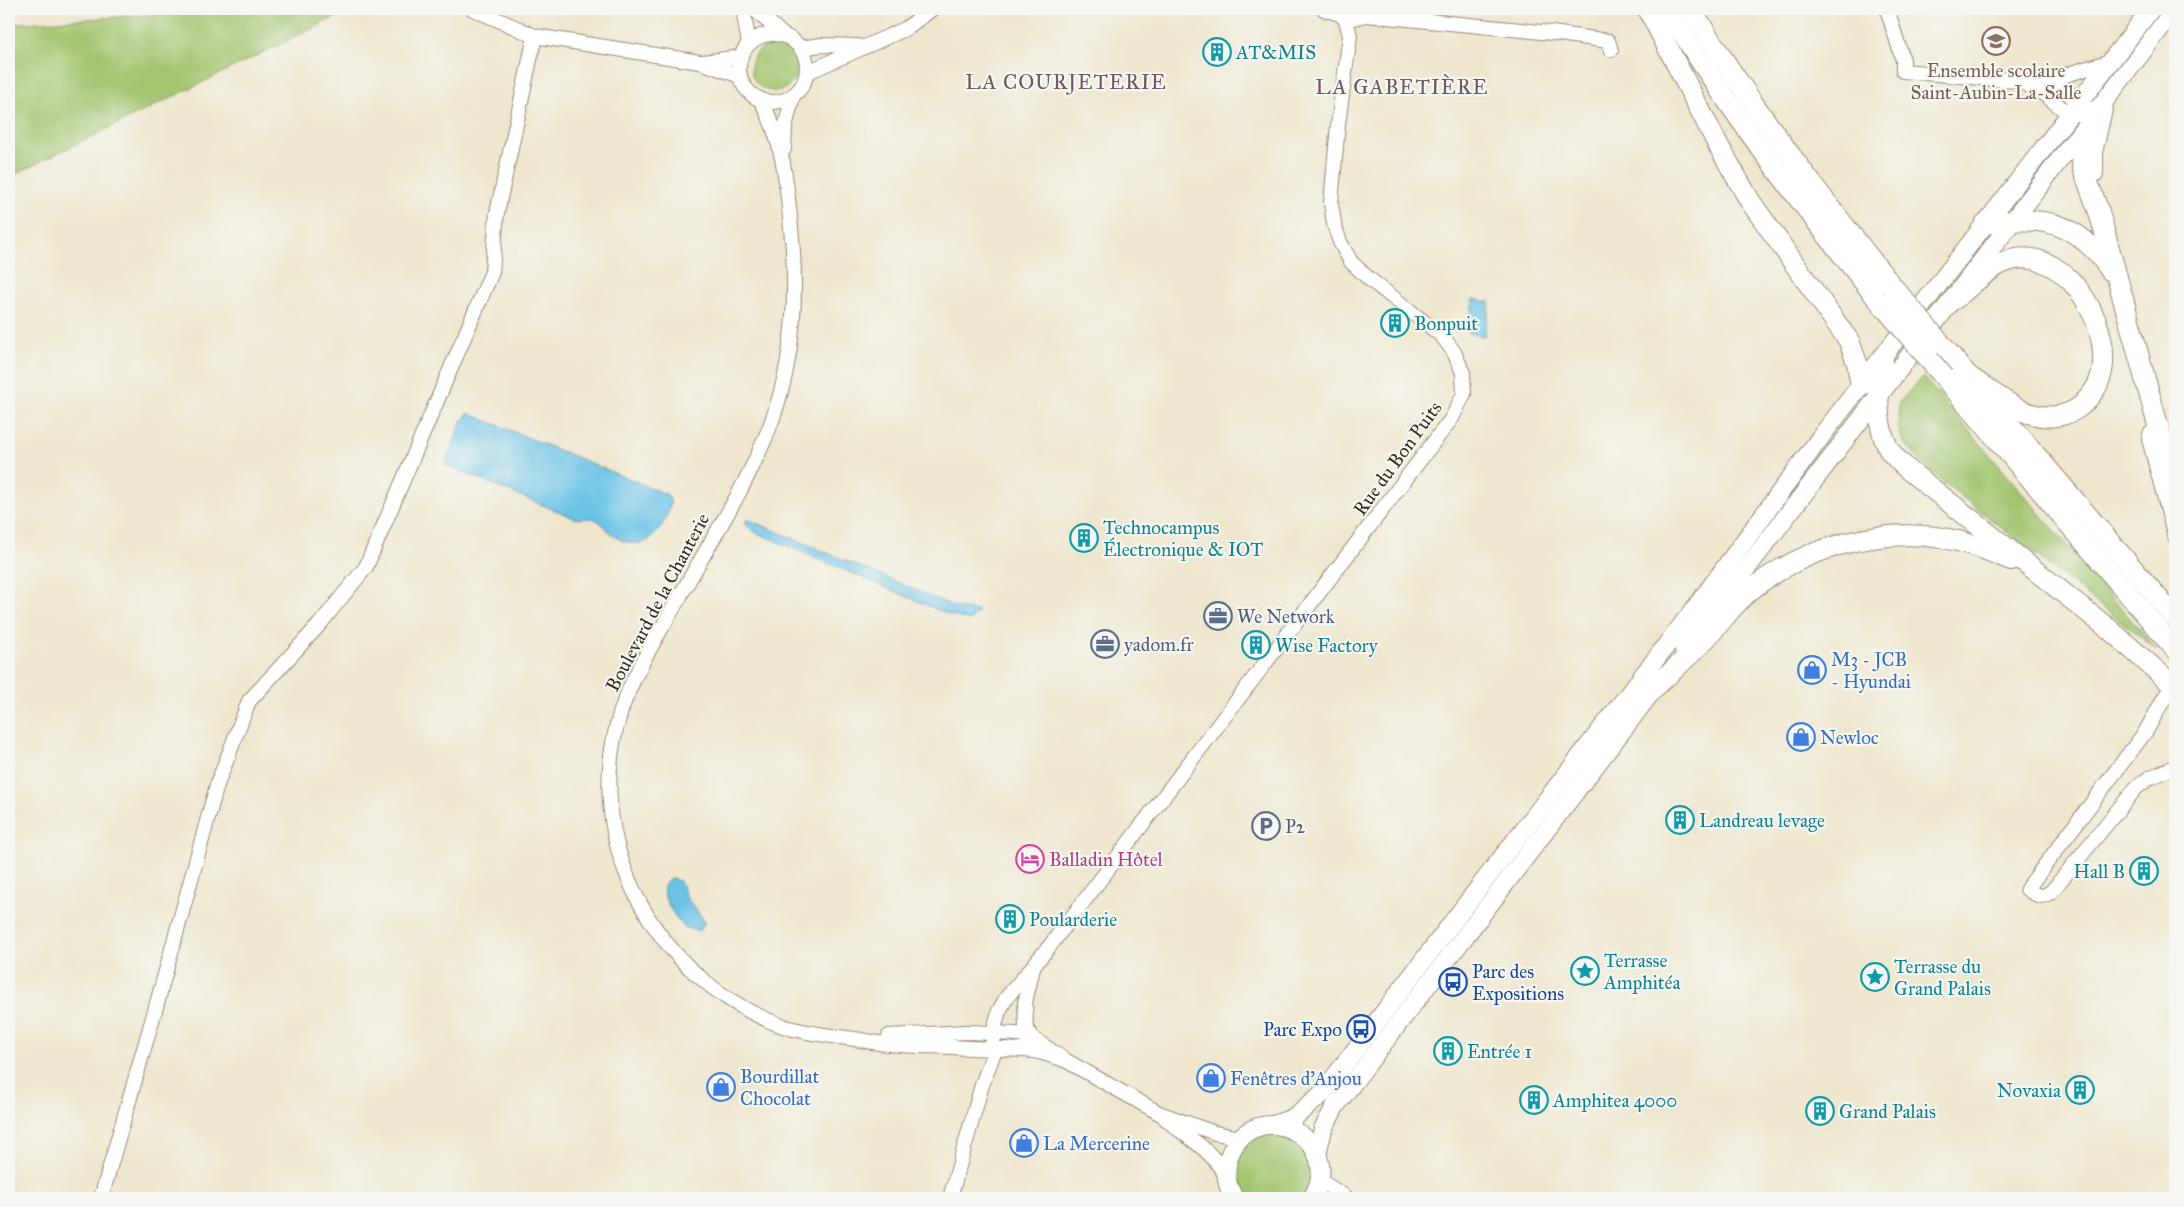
<svg xmlns="http://www.w3.org/2000/svg" width="2184" height="1207" font-family="'IM FELL Great Primer',serif">
<style>
.green{fill:#a3c56e;stroke:#6f7846}
.water{fill:#6ac3e7;stroke:#527682}
.lines{fill:none;stroke-linecap:round;stroke-linejoin:round}
.minor-casing{stroke:#948876;stroke-width:16}
.major-casing{stroke:#948876;stroke-width:20}
.highway-casing{stroke:#948876;stroke-width:22}
.minor{stroke:#fff;stroke-width:14}
.major{stroke:#fff;stroke-width:18}
.highway{stroke:#fff;stroke-width:20}
.highway-bridge-casing{stroke:#948876;stroke-width:22;stroke-linecap:butt}
.highway-bridge{stroke:#fff;stroke-width:20}
.labels{text-anchor:middle;stroke-width:4.5;stroke-linejoin:round;paint-order:stroke}
.culture-label{font-size:19px;fill:#0d838f;stroke:#f6f6f2;text-anchor:start}
.education-label{font-size:19px;fill:#785e54;stroke:#f6f6f2}
.street-label{font-size:19px;fill:#3b2a1e;stroke:#f6f6f2}
.service-label{font-size:19px;fill:#4e5e75;stroke:#f6f6f2;text-anchor:start}
.shop-label{font-size:19px;fill:#366cbe;stroke:#f6f6f2;text-anchor:start}
.hotel-label{font-size:19px;fill:#b23c85;stroke:#f6f6f2;text-anchor:start}
.transit-label{font-size:19px;fill:#164399;stroke:#f6f6f2;text-anchor:start}
.quarter-label{font-size:21px;letter-spacing:1px;fill:#705860;stroke:#f6f6f2}
</style>
<rect width="100%" height="100%" fill="#f6f6f2"/>
<filter id="ink" filterUnits="userSpaceOnUse"><feTurbulence type="fractalNoise" baseFrequency=".02" numOctaves="2"/><feDisplacementMap in="SourceGraphic" scale="10" xChannelSelector="R" yChannelSelector="G"/><feConvolveMatrix kernelMatrix="1 2 1 2 8 2 1 2 1" color-interpolation-filters="sRGB"/></filter>
<filter id="wash" filterUnits="userSpaceOnUse"><feTurbulence type="fractalNoise" baseFrequency=".0096" numOctaves="4" result="noise"/><feDisplacementMap in="SourceGraphic" scale="20" xChannelSelector="R" yChannelSelector="G"/><feGaussianBlur stdDeviation="1.12" result="paint"/><feColorMatrix in="noise" values="0 0 0 0 0 0 0 0 0 0 0 0 0 0 0 0 0 1.4 0 .05"/><feComposite in="paint" operator="in"/></filter>
<g filter="url(#wash)">
<rect width="100%" height="100%" fill="#eee6cd"/>
<!-- green -->
<g class="green">
<path d="M241 9H352L9 177V24Z"/>
<circle cx="774" cy="68" r="23"/>
<path d="M1923 377 2156 649 1942 481 1921 461 1903 442 1898 426 1899 402Z"/>
<path d="M1276 1133C1282 1135 1292 1137 1298 1141 1316 1154 1315 1183 1302 1198H1244C1221 1168 1241 1137 1276 1133Z"/>
</g>
<!-- water -->
<g class="water">
<path d="M1473 299 1490 302 1484 336 1468 333Z"/>
<path d="M468 413 666 494C673 501 670 507 667 515 657 539 639 554 613 535 607 531 604 524 597 520 589 516 582 520 574 518L445 465 461 422Z"/>
<path d="M747 519 958 608 978 611 970 621 950 615 755 532 745 524Z"/>
<path d="M672 878 681 882 687 899 702 917 704 924 700 930C695 931 690 930 685 927 675 919 651 885 672 878Z"/>
</g>
</g>
<g filter="url(#ink)">
<g class="lines">
<defs>
<g id="minor">
<path d="M473 9 535 36 700 62 740 76"/>
<path d="M743 9 749 44"/>
<path d="M754 9 783 35"/>
<path d="M1887 9 1903 60V71L2017 81 2049 80 2111 61"/>
<path d="M1346 20 1366 15 1552 33 1608 41 1611 50"/>
<circle cx="773" cy="68" r="34"/>
<path d="M801 48 821 45 858 46"/>
<path d="M703 62 741 57"/>
<path d="M808 72 905 29 932 9"/>
<path d="M2049 80C2065 87 2075 96 2078 113"/>
<path d="M2023 83 2039 90 2069 114H2078L2102 105"/>
<path d="M760 99C783 138 787 184 791 228 798 295 794 363 770 426 747 486 710 542 679 598 659 634 634 671 621 711 579 841 655 978 780 1025 799 1032 819 1034 839 1037 852 1038 865 1041 879 1043 903 1046 928 1046 952 1047 978 1049 1008 1048 1033 1051 1043 1052 1054 1057 1065 1060"/>
<path d="M784 149 785 127 793 96"/>
<path d="M2158 427 2150 434 2149 439 2175 537"/>
<path d="M2166 695 2146 731 2027 889C2037 896 2042 899 2052 891L2136 788 2149 778 2175 767"/>
<path d="M1033 968 1025 1003 1026 1029 1034 1039"/>
<path d="M889 1036 967 1032 1016 1034 1034 1039 1065 1060 1159 1113 1215 1133 1241 1138"/>
<path d="M1165 1118C1189 1140 1212 1148 1227 1179"/>
<path d="M1319 1180 1347 1198"/>
<path d="M101 1198 156 1007 217 785 249 701 319 625 366 567 492 272 497 213 535 36"/>
<path d="M950 1198 982 1085 993 1055V1033L999 1011 1007 997 1049 947 1452 418 1464 394 1463 373 1454 352 1442 336 1368 278 1351 262 1340 242 1334 224 1331 203 1338 124 1350 36 1346 20 1340 14 1324 9"/>
</g>
<g id="major">
<path d="M1684 650 2175 9"/>
<path d="M1274 1125 1293 1118 1321 1095 1484 881 1699 603 1823 434 2151 9"/>
<path d="M1317 1154 1323 1129 1336 1105 1663 677"/>
<path d="M1234 1198C1226 1185 1224 1169 1230 1154 1255 1093 1349 1139 1312 1198"/>
</g>
<g id="highway">
<path d="M1648 9 1717 143 1750 201 1849 341 1857 363 1861 386"/>
<path d="M1668 9C1730 113 1804 207 1880 302"/>
<path d="M1691 9C1751 107 1820 196 1892 286"/>
<path d="M2078 138 2083 169 2099 212 2175 487"/>
<path d="M2093 173V148L2103 105"/>
<path d="M1985 224C2042 215 2077 220 2111 271"/>
<path d="M1955 299C1971 286 1990 266 2011 260 2069 245 2120 336 2098 384 2094 392 2088 399 2082 405 2067 418 2046 419 2028 413 2007 405 1988 389 1970 377"/>
<path d="M1941 344 2175 618"/>
<path d="M1883 357C1878 387 1874 419 1888 448 1892 455 1900 462 1906 468L2109 629 2175 687"/>
<path d="M1944 377 2175 649"/>
<path d="M1655 687C1673 670 1693 653 1710 634 1722 621 1732 607 1745 595 1801 546 1886 524 1958 541 1976 545 1994 553 2011 560"/>
</g>
</defs>
<!-- minor casing -->
<use href="#minor" class="minor-casing"/>
<!-- major casing -->
<use href="#major" class="major-casing"/>
<!-- highway casing -->
<use href="#highway" class="highway-casing"/>
<!-- minor -->
<use href="#minor" class="minor"/>
<!-- major -->
<use href="#major" class="major"/>
<!-- highway -->
<use href="#highway" class="highway"/>
<defs>
<g id="highway-bridge">
<path d="M1892 286 1941 344"/>
<path d="M1880 302 1944 377"/>
</g>
</defs>
<!-- highway-bridge casing -->
<use href="#highway-bridge" class="highway-bridge-casing"/>
<!-- highway-bridge -->
<use href="#highway-bridge" class="highway-bridge"/>
</g>
</g>
<!-- icons -->
<defs>
<symbol id="school-ring" viewBox="-11 -11 22 22"><circle r="9.5" fill="#f6f6f2" stroke="#8d6e63" stroke-width="1.5"/><path d="M0-5L7-2L0 1L-7-2ZM-4 1L0 2.5L4 1V4Q0 6-4 4Z" fill="#8d6e63"/></symbol>
<symbol id="building-ring" viewBox="-11 -11 22 22"><circle r="9.5" fill="#f6f6f2" stroke="#0f9aa8" stroke-width="1.5"/><path d="M-4-6H4V6H1V3H-1V6H-4ZM-2.5-4.3h1.7v1.8h-1.7ZM.8-4.3h1.7v1.8H.8ZM-2.5-1h1.7V.8h-1.7ZM.8-1h1.7V.8H.8Z" fill="#0f9aa8"/></symbol>
<symbol id="office-ring" viewBox="-11 -11 22 22"><circle r="9.5" fill="#f6f6f2" stroke="#5c6f8a" stroke-width="1.5"/><path d="M-6-3h4V-5.5h4V-3h4V5H-6ZM-1-4.5V-3h2v-1.5ZM-6 0V1H6V0Z" fill="#5c6f8a"/></symbol>
<symbol id="shop-ring" viewBox="-11 -11 22 22"><circle r="9.5" fill="#f6f6f2" stroke="#3f7fe0" stroke-width="1.5"/><path d="M-5-2.5h2.3a2.7 3.5 0 0 1 5.4 0H5L5.5 6h-11ZM-1.5-2.5h3a1.5 2.3 0 0 0-3 0Z" fill="#3f7fe0"/></symbol>
<symbol id="parking-ring" viewBox="-11 -11 22 22"><circle r="9.5" fill="#f6f6f2" stroke="#5c6f8a" stroke-width="1.5"/><path d="M-3.5-5.5H1a3.5 3.5 0 0 1 0 7H-1V5.5H-3.5ZM-1-3.4V-.6H.8a1.4 1.4 0 0 0 0-2.8Z" fill="#5c6f8a"/></symbol>
<symbol id="hotel-ring" viewBox="-11 -11 22 22"><circle r="9.5" fill="#f6f6f2" stroke="#d1479c" stroke-width="1.5"/><path d="M-6-4.5h1.5V1H6V5H4.5V3h-9V5H-6ZM-4 0a1.8 1.8 0 1 1 3.6 0ZM.5 0V-2.5h3Q6-2.5 6 0Z" fill="#d1479c"/></symbol>
<symbol id="sight-ring" viewBox="-11 -11 22 22"><circle r="9.5" fill="#f6f6f2" stroke="#0f9aa8" stroke-width="1.5"/><path d="M0-6L1.8-2.2L6-1.7L2.9 1.2L3.7 5.4L0 3.3L-3.7 5.4L-2.9 1.2L-6-1.7L-1.8-2.2Z" fill="#0f9aa8"/></symbol>
<symbol id="bus-ring" viewBox="-11 -11 22 22"><circle r="9.5" fill="#f6f6f2" stroke="#1a4fb4" stroke-width="1.5"/><path d="M-5-6H5V4H4V6H2V4H-2V6H-4V4H-5ZM-3.5-4V0h7V-4ZM-3.5 1.2v1.5H-2V1.2ZM2 1.2v1.5H3.5V1.2Z" fill="#1a4fb4"/></symbol>
</defs>
<g fill-rule="evenodd">
<use href="#school-ring" x="1980" y="25" width="32" height="32"/>
<use href="#building-ring" x="1201" y="36" width="32" height="32"/>
<use href="#building-ring" x="1379" y="307" width="32" height="32"/>
<use href="#building-ring" x="1068" y="522" width="32" height="32"/>
<use href="#office-ring" x="1202" y="600" width="32" height="32"/>
<use href="#office-ring" x="1089" y="628" width="32" height="32"/>
<use href="#building-ring" x="1240" y="629" width="32" height="32"/>
<use href="#shop-ring" x="1796" y="654" width="32" height="32"/>
<use href="#shop-ring" x="1785" y="721" width="32" height="32"/>
<use href="#building-ring" x="1664" y="804" width="32" height="32"/>
<use href="#parking-ring" x="1250" y="810" width="32" height="32"/>
<use href="#hotel-ring" x="1014" y="843" width="32" height="32"/>
<use href="#building-ring" x="2128" y="855" width="32" height="32"/>
<use href="#building-ring" x="994" y="903" width="32" height="32"/>
<use href="#sight-ring" x="1569" y="955" width="32" height="32"/>
<use href="#sight-ring" x="1859" y="961" width="32" height="32"/>
<use href="#bus-ring" x="1437" y="966" width="32" height="32"/>
<use href="#bus-ring" x="1345" y="1013" width="32" height="32"/>
<use href="#building-ring" x="1432" y="1035" width="32" height="32"/>
<use href="#shop-ring" x="1195" y="1062" width="32" height="32"/>
<use href="#shop-ring" x="705" y="1071" width="32" height="32"/>
<use href="#building-ring" x="2064" y="1074" width="32" height="32"/>
<use href="#building-ring" x="1518" y="1084" width="32" height="32"/>
<use href="#building-ring" x="1804" y="1095" width="32" height="32"/>
<use href="#shop-ring" x="1008" y="1127" width="32" height="32"/>
</g>
<g class="labels">
<!-- culture labels -->
<g class="culture-label">
<text x="1236" y="59">AT&amp;MIS</text>
<text x="1414" y="330">Bonpuit</text>
<text x="1103" y="534">Technocampus<tspan x="1103" dy="22">Électronique &amp; IOT</tspan></text>
<text x="1275" y="652">Wise Factory</text>
<text x="1699" y="827">Landreau levage</text>
<text x="2125" y="878" text-anchor="end">Hall B</text>
<text x="1029" y="926">Poularderie</text>
<text x="1604" y="967">Terrasse<tspan x="1604" dy="22">Amphitéa</tspan></text>
<text x="1894" y="973">Terrasse du<tspan x="1894" dy="22">Grand Palais</tspan></text>
<text x="1467" y="1058">Entrée 1</text>
<text x="2061" y="1097" text-anchor="end">Novaxia</text>
<text x="1553" y="1107">Amphitea 4000</text>
<text x="1839" y="1118">Grand Palais</text>
</g>
<!-- education labels -->
<g class="education-label">
<text x="1996" y="77">Ensemble scolaire<tspan x="1996" dy="22">Saint-Aubin-La-Salle</tspan></text>
</g>
<!-- street labels -->
<g class="street-label">
<text transform="translate(1397 458) rotate(-54)" y="7">Rue du Bon Puits</text>
<text transform="translate(657 602) rotate(-62)" y="7">Boulevard de la Chanterie</text>
</g>
<!-- service labels -->
<g class="service-label">
<text x="1237" y="623">We Network</text>
<text x="1124" y="651">yadom.fr</text>
<text x="1285" y="833">P2</text>
</g>
<!-- shop labels -->
<g class="shop-label">
<text x="1831" y="666">M3 - JCB<tspan x="1831" dy="22">- Hyundai</tspan></text>
<text x="1820" y="744">Newloc</text>
<text x="740" y="1083">Bourdillat<tspan x="740" dy="22">Chocolat</tspan></text>
<text x="1230" y="1085">Fenêtres d’Anjou</text>
<text x="1043" y="1150">La Mercerine</text>
</g>
<!-- hotel labels -->
<g class="hotel-label">
<text x="1049" y="866">Balladin Hôtel</text>
</g>
<!-- transit labels -->
<g class="transit-label">
<text x="1472" y="978">Parc des<tspan x="1472" dy="22">Expositions</tspan></text>
<text x="1342" y="1036" text-anchor="end">Parc Expo</text>
</g>
<!-- quarter labels -->
<g class="quarter-label">
<text x="1066" y="89">LA COURJETERIE</text>
<text x="1402" y="94">LA GABETIÈRE</text>
</g>
</g>
<!-- margin -->
<rect width="2184" height="1207" fill="none" stroke="#f6f6f2" stroke-width="30"/>
</svg>
